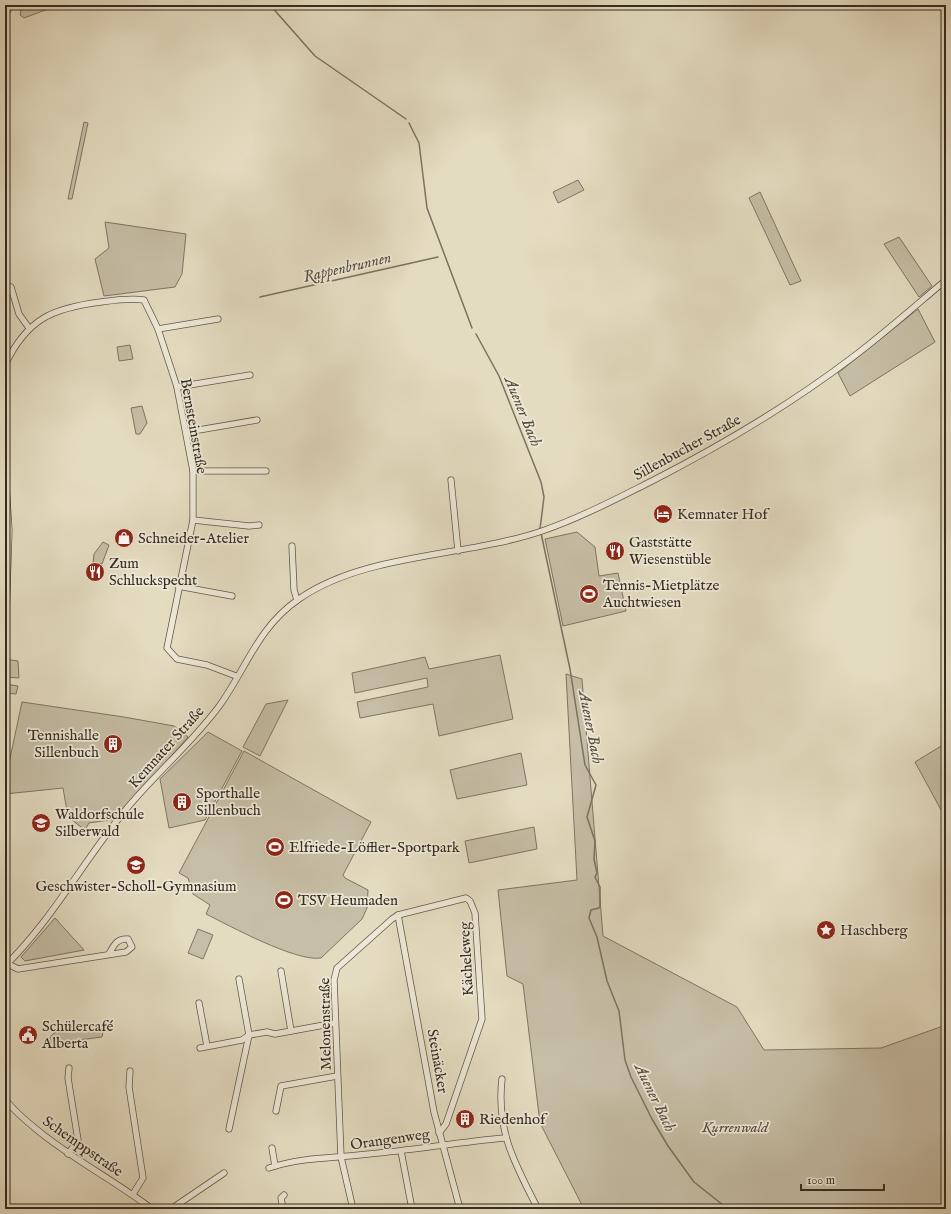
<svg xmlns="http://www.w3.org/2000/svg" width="951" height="1214" font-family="'IM FELL English',serif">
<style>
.green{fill:#c6bea6;stroke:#7e7564}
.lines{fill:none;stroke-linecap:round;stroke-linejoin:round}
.stream{stroke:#7a7261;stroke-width:1.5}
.minor-casing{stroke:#615849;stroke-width:7}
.major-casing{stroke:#352c21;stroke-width:8}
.minor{stroke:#ede8d7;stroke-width:5.5}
.major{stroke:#e4dcc1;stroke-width:7}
.labels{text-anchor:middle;stroke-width:3.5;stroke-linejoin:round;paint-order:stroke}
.street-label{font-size:15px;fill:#352c21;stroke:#ede8d7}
.poi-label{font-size:15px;fill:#352c21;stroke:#ede8d7;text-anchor:start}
.park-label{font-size:15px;font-style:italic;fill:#52493c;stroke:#ede8d7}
.water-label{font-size:16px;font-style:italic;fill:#584f41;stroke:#ede8d7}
</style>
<rect width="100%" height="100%" fill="#e4dcc1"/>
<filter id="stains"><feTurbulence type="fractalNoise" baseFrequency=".005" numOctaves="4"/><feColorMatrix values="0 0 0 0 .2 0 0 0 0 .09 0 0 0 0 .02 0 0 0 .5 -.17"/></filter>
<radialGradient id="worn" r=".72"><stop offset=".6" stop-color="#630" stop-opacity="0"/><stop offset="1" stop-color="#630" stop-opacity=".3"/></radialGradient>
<!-- green -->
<g class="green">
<path d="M22 5H59L24 18 20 15Z"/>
<path d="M84 122 88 123 72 199H68Z"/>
<path d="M578 180 584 190 558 203 553 192Z"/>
<path d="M760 192 801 281 790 285 749 198Z"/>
<path d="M105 222 186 234 182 274 175 287 104 296 95 259 109 248Z"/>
<path d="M899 237 932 286 919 297 884 244Z"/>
<path d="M918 309 935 342 850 396 838 373Z"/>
<path d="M130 345 133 359 119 361 117 347Z"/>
<path d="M142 406 147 423 140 434H136L131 408Z"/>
<path d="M577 532 595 547 599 576 618 573 626 611 563 626 545 539Z"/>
<path d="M103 542 109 545 102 564 93 563 94 554Z"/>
<path d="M500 655 513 719 439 736 433 704 360 718 357 702 428 687 427 678 355 693 352 673 425 657 429 669Z"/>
<path d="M5 659 18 661 19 678 5 677Z"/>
<path d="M566 674 582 679 603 936 737 1007 764 1050 881 1048 946 1025V1209H584L540 1123 523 984 507 976 498 890 577 880Z"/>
<path d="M5 684 18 686 16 694 5 693Z"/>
<path d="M288 700 260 756 243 747 266 704Z"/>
<path d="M22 702 124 717 174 726 188 737 116 819 89 823 85 830 68 817 63 788 5 794V782Z"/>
<path d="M208 732 242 751 205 820 169 828 160 779Z"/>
<path d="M946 743V819L915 762Z"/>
<path d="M244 751 371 822 343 875 345 878 368 890 367 908 362 919 321 958C296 962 230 926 206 914L210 905 193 894 188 878 179 873Z"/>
<path d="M521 753 527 785 457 799 450 770Z"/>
<path d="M534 827 537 849 469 863 465 841Z"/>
<path d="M55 918 84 950 25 961 21 957Z"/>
<path d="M198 929 213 935 203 959 188 953Z"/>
<path d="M89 1027 103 1032 102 1037 71 1041 49 1047C46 1026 74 1028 89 1027Z"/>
</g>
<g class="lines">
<!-- stream -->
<g class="stream">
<path d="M270 5 315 56 406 119"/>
<path d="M409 123 419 143 427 208 472 328"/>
<path d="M260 297 438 257"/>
<path d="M476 334 499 376 541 482 544 497 540 529"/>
<path d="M541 533 570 669 585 765 596 785 587 817 595 841 594 859 597 873 595 877 600 887V906L599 908 591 910 589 918 597 937 607 981 619 1011 625 1060 631 1077 652 1119 668 1146 694 1182 728 1209"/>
</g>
<defs>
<g id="minor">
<path d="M5 286 11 287 19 314 29 328"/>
<path d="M158 329 218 319"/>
<path d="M5 365C27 319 52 308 101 302 116 300 130 298 144 300L158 329 177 387 193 471V520L167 648 177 659 207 665 236 676"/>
<path d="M177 387 250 375"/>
<path d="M187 432 257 420"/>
<path d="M5 469 9 530 5 651"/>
<path d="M193 471H266"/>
<path d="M451 480 458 551"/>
<path d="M193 520 249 526 259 525"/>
<path d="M292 546 294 590 297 600"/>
<path d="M178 586 232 596"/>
<path d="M398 915 434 1112 460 1209"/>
<path d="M8 964 18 969 126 952 132 947 128 939C117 938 114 945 109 954"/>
<path d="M5 966C50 922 80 867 119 818 150 778 190 746 220 705 247 667 258 627 299 599 365 553 466 557 542 531 580 518 616 499 652 481 722 445 790 405 853 357 885 333 915 306 946 280"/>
<path d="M281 971 291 1031"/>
<path d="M199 1003 207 1046"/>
<path d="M200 1048 242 1040 249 1035 267 1032 275 1034 335 1023"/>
<path d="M130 1071 129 1087 143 1178 133 1194"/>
<path d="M502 1079C496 1131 515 1164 538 1209"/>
<path d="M5 1099C14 1111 25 1120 36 1129 72 1159 114 1180 152 1209"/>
<path d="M276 1111 281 1086 337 1076"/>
<path d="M229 1129 249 1035 239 979"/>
<path d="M272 1148 275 1166"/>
<path d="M401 1151 412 1209"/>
<path d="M68 1154 78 1140 68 1078 69 1068"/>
<path d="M269 1168C301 1157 336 1158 369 1154 414 1150 459 1142 505 1138"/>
<path d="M171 1209 224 1173"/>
<path d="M283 1209 281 1198 284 1195"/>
<path d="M353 1209 341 1157 334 980 337 968 392 919 398 915 466 898 470 901 475 913 482 1019 446 1124 439 1133"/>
</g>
<path id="major" d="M5 14 10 5"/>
</defs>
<!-- minor casing -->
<use href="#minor" class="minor-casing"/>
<!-- major casing -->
<use href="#major" class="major-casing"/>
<!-- minor -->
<use href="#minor" class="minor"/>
<!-- major -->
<use href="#major" class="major"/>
</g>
<!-- icons -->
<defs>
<symbol id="hotel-disc" viewBox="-11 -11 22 22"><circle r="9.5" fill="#8f2418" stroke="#ede8d7"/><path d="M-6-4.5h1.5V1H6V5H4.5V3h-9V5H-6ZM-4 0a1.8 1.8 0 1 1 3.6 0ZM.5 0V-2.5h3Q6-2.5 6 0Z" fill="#fff"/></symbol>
<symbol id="shop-disc" viewBox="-11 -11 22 22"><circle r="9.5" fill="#8f2418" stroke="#ede8d7"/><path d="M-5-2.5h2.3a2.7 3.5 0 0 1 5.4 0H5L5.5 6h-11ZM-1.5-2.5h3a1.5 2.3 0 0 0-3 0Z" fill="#fff"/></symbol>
<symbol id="restaurant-disc" viewBox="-11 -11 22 22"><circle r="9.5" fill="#8f2418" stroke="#ede8d7"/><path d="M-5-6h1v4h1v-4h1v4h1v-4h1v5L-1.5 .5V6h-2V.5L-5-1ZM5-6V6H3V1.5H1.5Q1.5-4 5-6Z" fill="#fff"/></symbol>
<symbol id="stadium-disc" viewBox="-11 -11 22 22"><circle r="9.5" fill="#8f2418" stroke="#ede8d7"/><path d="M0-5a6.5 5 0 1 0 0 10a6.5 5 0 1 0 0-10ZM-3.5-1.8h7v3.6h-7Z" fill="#fff"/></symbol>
<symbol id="building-disc" viewBox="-11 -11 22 22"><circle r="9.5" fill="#8f2418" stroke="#ede8d7"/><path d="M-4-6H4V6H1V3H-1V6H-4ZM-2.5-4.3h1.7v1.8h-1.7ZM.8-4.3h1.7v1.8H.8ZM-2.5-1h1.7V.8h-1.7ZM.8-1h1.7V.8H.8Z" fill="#fff"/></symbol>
<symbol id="school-disc" viewBox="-11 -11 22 22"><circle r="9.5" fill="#8f2418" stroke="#ede8d7"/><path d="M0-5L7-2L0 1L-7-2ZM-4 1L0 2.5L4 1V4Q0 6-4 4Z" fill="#fff"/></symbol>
<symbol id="sight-disc" viewBox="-11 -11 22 22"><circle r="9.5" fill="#8f2418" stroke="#ede8d7"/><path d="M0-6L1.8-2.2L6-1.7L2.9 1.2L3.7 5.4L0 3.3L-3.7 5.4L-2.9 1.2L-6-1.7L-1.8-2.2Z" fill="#fff"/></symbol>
<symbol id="civic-disc" viewBox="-11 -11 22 22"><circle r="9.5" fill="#8f2418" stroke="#ede8d7"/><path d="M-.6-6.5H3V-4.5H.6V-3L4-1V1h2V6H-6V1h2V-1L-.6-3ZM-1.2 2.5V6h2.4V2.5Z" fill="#fff"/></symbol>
</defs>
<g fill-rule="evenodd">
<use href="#hotel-disc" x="652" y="503" width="22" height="22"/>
<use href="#shop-disc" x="113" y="527" width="22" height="22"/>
<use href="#restaurant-disc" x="604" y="540" width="22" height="22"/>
<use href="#restaurant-disc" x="84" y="561" width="22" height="22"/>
<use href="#stadium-disc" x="578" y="583" width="22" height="22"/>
<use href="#building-disc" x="102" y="733" width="22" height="22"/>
<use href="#building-disc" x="171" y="791" width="22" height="22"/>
<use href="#school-disc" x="30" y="812" width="22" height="22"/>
<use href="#stadium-disc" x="264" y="836" width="22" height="22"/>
<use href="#school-disc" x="125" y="854" width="22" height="22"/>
<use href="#stadium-disc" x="273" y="889" width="22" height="22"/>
<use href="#sight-disc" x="815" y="919" width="22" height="22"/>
<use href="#civic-disc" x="17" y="1024" width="22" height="22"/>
<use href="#building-disc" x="454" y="1108" width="22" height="22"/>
</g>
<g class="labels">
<!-- street labels -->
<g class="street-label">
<text transform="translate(194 426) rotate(80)" y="5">Bernsteinstraße</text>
<text transform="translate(687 447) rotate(-29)" y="5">Sillenbucher Straße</text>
<text transform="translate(166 747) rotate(-48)" y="5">Kemnater Straße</text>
<text transform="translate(466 959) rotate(-93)" y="5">Kächeleweg</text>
<text transform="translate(325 1024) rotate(-91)" y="5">Melonenstraße</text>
<text transform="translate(438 1061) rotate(80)" y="5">Steinäcker</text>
<text transform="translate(390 1139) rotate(-8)" y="5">Orangenweg</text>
<text transform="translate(83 1146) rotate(35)" y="5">Schemppstraße</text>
</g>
<!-- poi labels -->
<g class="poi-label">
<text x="677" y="519">Kemnater Hof</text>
<text x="138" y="543">Schneider-Atelier</text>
<text x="629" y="547">Gaststätte<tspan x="629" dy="17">Wiesenstüble</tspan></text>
<text x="109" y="568">Zum<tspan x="109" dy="17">Schluckspecht</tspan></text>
<text x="603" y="590">Tennis-Mietplätze<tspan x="603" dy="17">Auchtwiesen</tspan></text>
<text x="99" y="740" text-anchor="end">Tennishalle<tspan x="99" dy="17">Sillenbuch</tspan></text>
<text x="196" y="798">Sporthalle<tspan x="196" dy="17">Sillenbuch</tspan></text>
<text x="55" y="819">Waldorfschule<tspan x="55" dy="17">Silberwald</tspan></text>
<text x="289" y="852">Elfriede-Löffler-Sportpark</text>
<text x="136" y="891" text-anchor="middle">Geschwister-Scholl-Gymnasium</text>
<text x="298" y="905">TSV Heumaden</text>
<text x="840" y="935">Haschberg</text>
<text x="42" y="1031">Schülercafé<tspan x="42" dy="17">Alberta</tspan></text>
<text x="479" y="1124">Riedenhof</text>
</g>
<!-- park labels -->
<g class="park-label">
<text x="735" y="1132">Kurrenwald</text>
</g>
<!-- water labels -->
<g class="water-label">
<text transform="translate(347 266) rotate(-13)" y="6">Rappenbrunnen</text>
<text transform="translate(524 411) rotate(68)" y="6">Auener Bach</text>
<text transform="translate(592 727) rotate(79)" y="6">Auener Bach</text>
<text transform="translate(656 1097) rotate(64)" y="6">Auener Bach</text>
</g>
</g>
<!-- margin -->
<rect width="951" height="1214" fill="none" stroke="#e4dcc1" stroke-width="20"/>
<rect x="6" y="6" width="939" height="1202" fill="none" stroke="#352c21" stroke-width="2"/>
<rect x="10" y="10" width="931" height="1194" fill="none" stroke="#352c21"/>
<!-- scale -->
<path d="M801 1184v6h83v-6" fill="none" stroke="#352c21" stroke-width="2"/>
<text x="807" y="1184" font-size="12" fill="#352c21" stroke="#ede8d7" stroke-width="3" paint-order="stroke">100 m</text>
<rect width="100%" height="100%" filter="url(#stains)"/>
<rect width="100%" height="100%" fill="url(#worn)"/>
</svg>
